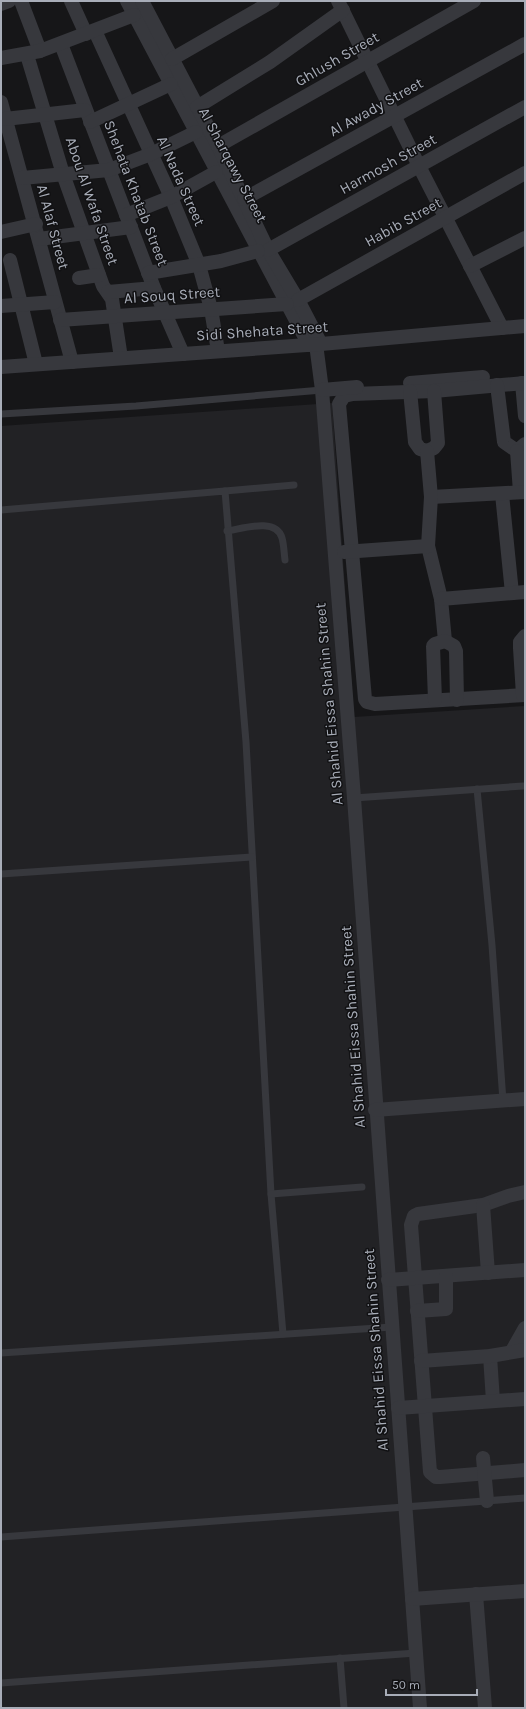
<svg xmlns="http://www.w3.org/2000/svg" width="526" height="1709" font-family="Karla,sans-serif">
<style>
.built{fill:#222225}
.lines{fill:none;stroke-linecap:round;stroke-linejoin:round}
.lane{stroke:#37383d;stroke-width:7}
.street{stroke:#37383d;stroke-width:14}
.labels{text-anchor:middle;stroke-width:3;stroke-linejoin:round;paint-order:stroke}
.street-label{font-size:15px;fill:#a8adb8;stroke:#111113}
</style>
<rect width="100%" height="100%" fill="#161618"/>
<!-- built -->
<path class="built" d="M332 403 354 717 525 706V1708H1V426Z"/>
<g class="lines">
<!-- lane -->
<g class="lane">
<path d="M1 414 136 406 322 390"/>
<path d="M225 491 294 485"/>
<path d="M1 510 225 491 246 742 271 1194 283 1334"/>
<path d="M227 531C242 529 276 517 282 538 284 545 284 553 285 560"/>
<path d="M477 789 492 945 503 1101"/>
<path d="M354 798 523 786"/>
<path d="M1 874 252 857"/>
<path d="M271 1194 362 1187"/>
<path d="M1 1353 392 1327"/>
<path d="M1 1537 525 1498"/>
<path d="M340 1658 344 1708"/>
<path d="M1 1683 416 1653"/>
</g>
<!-- street -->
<g class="street">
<path d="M21 1 40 51"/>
<path d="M71 1 86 34"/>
<path d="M127 1 309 345"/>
<path d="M142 1 218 146 268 250 298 300 321 344"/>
<path d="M338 1 419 166 502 328"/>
<path d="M1 4 9 1"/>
<path d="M95 31 171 197 199 265 211 309 218 351"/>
<path d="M61 44 154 288 183 354"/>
<path d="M27 55 63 174 103 286 112 299 121 358"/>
<path d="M1 58 40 51 134 15"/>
<path d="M172 59 273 1"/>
<path d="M1 102 72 362"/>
<path d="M197 107 270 62 343 10"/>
<path d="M5 119 85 110"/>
<path d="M90 122 171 84"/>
<path d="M218 146 474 1"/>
<path d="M22 178 109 170 151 154 196 132"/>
<path d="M244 199 525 44"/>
<path d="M126 215 171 197 216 172"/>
<path d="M1 232 36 224"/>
<path d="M39 239 131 227"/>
<path d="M268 250 525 107"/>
<path d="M10 260 36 364"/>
<path d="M470 266 525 238"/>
<path d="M148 273 221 261 258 251"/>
<path d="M79 278 99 275"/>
<path d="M108 292 154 288"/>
<path d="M298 300 525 173"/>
<path d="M1 306 55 302"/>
<path d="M60 320 287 304"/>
<path d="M316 344 322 390 354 798 420 1708"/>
<path d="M1 367 321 344 525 326"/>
<path d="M410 383 483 377"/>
<path d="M522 383 525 416"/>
<path d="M525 383 434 391 353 394 344 396 339 404 365 699 367 702 375 704 525 695"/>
<path d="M497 385 504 442 517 451 525 444"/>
<path d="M322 390 357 387"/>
<path d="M410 391 415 442 420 449 427 451 434 448 438 443 434 391"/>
<path d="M517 451 520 492"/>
<path d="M502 494 512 593"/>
<path d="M431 497 525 492"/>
<path d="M428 546 441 599 445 641"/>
<path d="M344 552 428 546 431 497 427 451"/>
<path d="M441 599 525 592"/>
<path d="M523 695 520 648V642L525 636"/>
<path d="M435 700 433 646 435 644 445 641 454 646 456 651 457 700"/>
<path d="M375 1110 525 1099"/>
<path d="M525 1192 508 1196 483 1205 418 1214 414 1216 411 1225 430 1472 436 1477H440L525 1470"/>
<path d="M483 1205 488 1273"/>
<path d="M388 1280 525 1270"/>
<path d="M417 1311 446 1309V1276"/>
<path d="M512 1351 525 1328"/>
<path d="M490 1356 493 1401"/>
<path d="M421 1361 490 1356 525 1350"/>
<path d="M398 1408 525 1399"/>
<path d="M483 1458 487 1501"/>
<path d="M476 1594 485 1708"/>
<path d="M412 1599 525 1591"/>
</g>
</g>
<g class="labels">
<!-- street labels -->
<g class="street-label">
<text transform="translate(337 59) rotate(-30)" y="5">Ghlush Street</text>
<text transform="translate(376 107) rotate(-29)" y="5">Al Awady Street</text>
<text transform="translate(388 164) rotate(-29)" y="5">Harmosh Street</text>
<text transform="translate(233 165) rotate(62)" y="5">Al Sharqawy Street</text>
<text transform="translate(181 181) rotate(66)" y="5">Al Nada Street</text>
<text transform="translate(136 193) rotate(69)" y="5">Shehata Khatab Street</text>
<text transform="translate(92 201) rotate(71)" y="5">Abou Al Wafa Street</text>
<text transform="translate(403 222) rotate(-29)" y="5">Habib Street</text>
<text transform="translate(53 227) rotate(75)" y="5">Al Alaf Street</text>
<text transform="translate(172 295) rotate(-4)" y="5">Al Souq Street</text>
<text transform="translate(262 331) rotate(-4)" y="5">Sidi Shehata Street</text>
<text transform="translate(329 704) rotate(-95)" y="5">Al Shahid Eissa Shahin Street</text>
<text transform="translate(353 1027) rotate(-94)" y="5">Al Shahid Eissa Shahin Street</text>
<text transform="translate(376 1350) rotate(-94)" y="5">Al Shahid Eissa Shahin Street</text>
</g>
</g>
<!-- border -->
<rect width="526" height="1709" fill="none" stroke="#a8adb8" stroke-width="4"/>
<!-- scale -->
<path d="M386 1689v6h91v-6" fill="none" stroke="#a8adb8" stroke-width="2"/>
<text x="392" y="1689" font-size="12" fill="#a8adb8" stroke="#111113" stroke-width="3" paint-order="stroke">50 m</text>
</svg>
